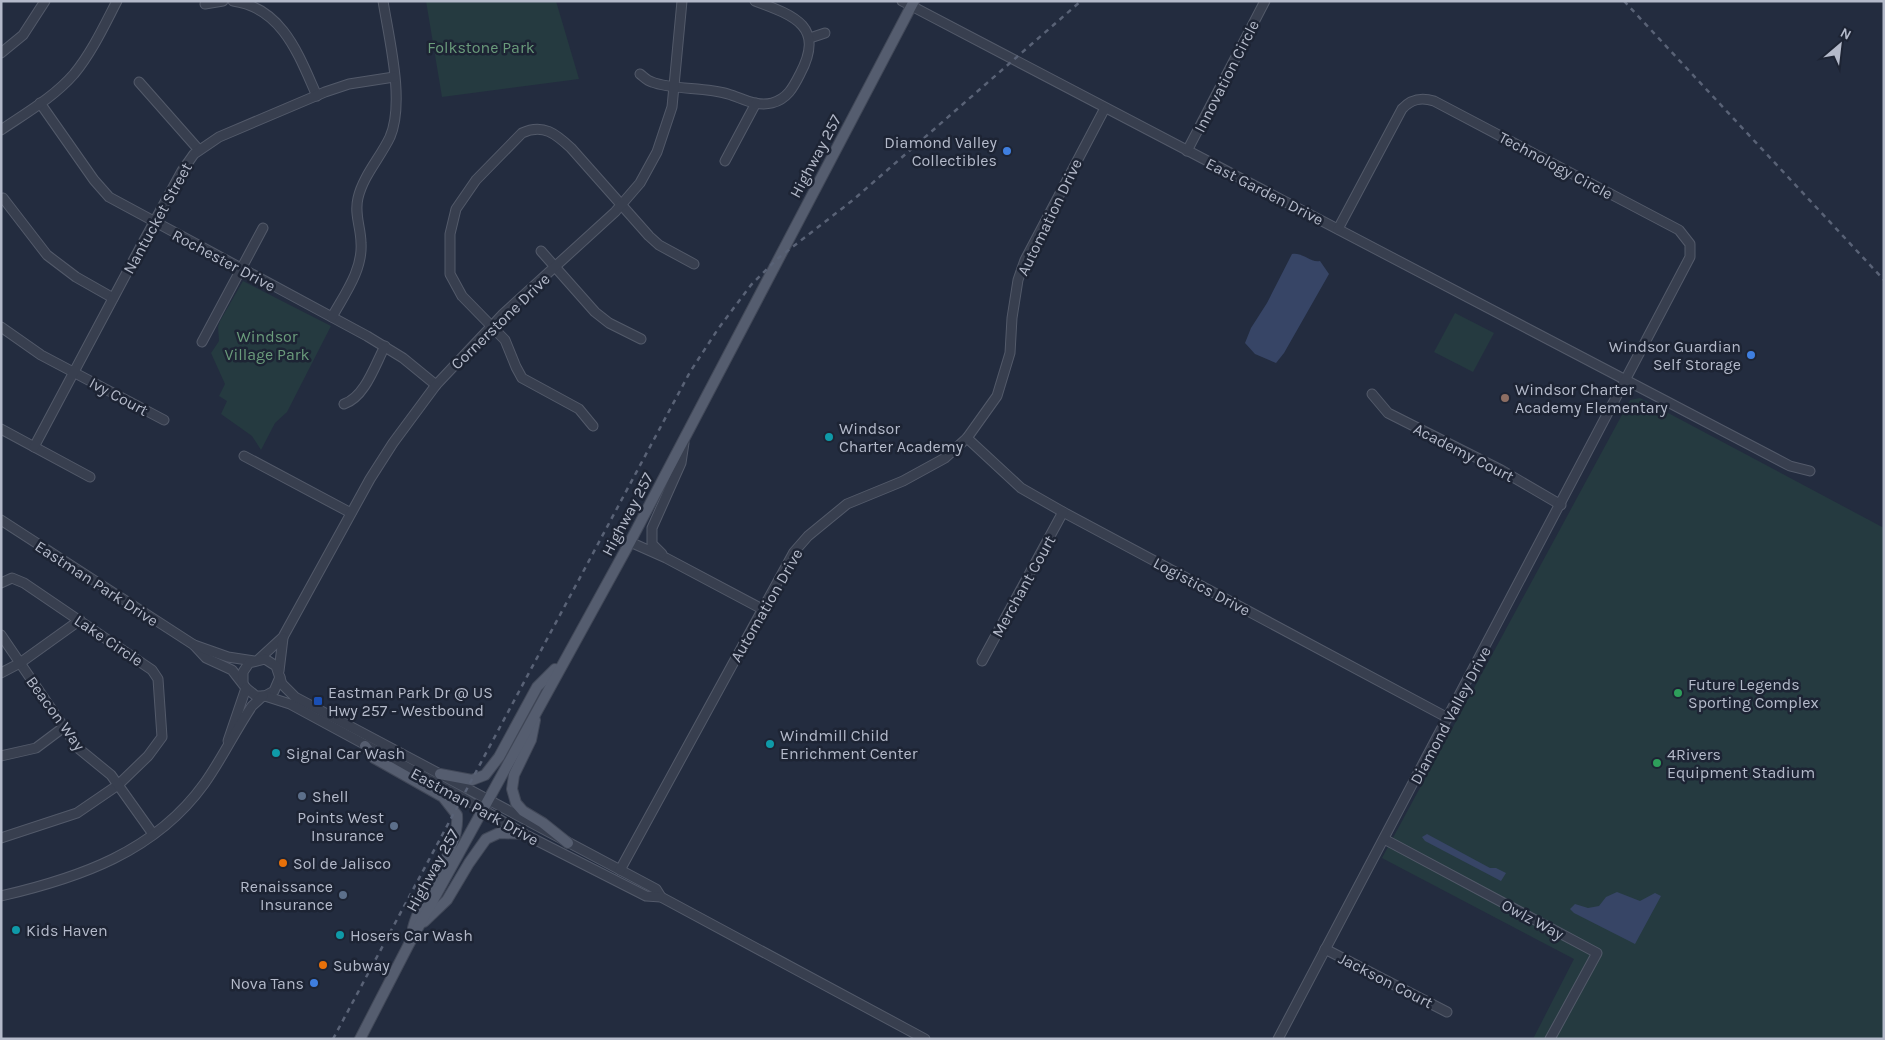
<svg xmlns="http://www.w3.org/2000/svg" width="1885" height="1040" font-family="Karla,sans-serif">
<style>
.green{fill:#253a40}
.water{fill:#374566}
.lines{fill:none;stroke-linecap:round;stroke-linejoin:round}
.minor-casing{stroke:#535a6a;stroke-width:11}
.major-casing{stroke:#414858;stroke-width:12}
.minor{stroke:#383f4f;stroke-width:9}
.major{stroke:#555d6f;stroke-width:10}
.rail{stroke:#596276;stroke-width:2.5;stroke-dasharray:5 5;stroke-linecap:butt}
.shop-dot{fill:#3f7fe0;stroke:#1d2434;stroke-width:2}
.education-dot{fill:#8d6e63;stroke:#1d2434;stroke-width:2}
.culture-dot{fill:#0f9aa8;stroke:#1d2434;stroke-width:2}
.leisure-dot{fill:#2e9e5b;stroke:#1d2434;stroke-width:2}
.transit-dot{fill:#1a4fb4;stroke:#1d2434;stroke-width:2}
.service-dot{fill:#5c6f8a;stroke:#1d2434;stroke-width:2}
.food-dot{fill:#e8710a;stroke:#1d2434;stroke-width:2}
.labels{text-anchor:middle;stroke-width:5;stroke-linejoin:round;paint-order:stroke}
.park-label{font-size:16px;fill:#6a9b7b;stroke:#1d2434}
.street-label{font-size:16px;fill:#b4baca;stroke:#1d2434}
.poi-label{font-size:16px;fill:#b4baca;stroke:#1d2434;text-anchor:start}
</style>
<rect width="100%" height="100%" fill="#232c3f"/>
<!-- green -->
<g class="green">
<path d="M426 1H556L579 79 442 97Z"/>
<path d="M243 281 331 326 287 412 275 423 261 450 252 436 221 414 227 401 219 396 225 384 211 353 219 341 218 327 220 321Z"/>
<path d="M1455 313 1494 333 1473 372 1434 352Z"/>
<path d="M1640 398 1884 528V1039H1533L1574 959 1382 858 1630 400Z"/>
</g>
<!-- water -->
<g class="water">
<path d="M1292 254C1303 252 1310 263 1320 261L1329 274 1284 353 1276 363 1255 354 1245 343 1251 328 1267 303Z"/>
<path d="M1427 834 1490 868H1496L1506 873 1501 881 1425 841 1422 837Z"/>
<path d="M1617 892 1640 901 1655 893 1661 896 1635 944 1574 913 1570 909 1575 904 1588 908 1599 906 1606 897Z"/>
</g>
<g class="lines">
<defs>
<g id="minor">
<path d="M233 1C283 8 299 56 317 96"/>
<path d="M902 1 1790 466 1810 471"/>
<path d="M205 4 223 1"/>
<path d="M810 38 825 33"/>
<path d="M1 53 23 35 45 1"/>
<path d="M640 74C644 77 647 81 652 82 672 90 705 87 728 94 742 98 756 107 772 103 787 99 793 88 800 74 825 27 796 16 755 1"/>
<path d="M139 82 199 150"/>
<path d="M40 103 94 180 109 197 367 336 403 358 436 385"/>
<path d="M1 130C26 113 54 97 74 74 92 52 104 26 117 1"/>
<path d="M1187 151 1265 1"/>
<path d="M725 161 756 103"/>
<path d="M3 198 47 255 76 277 113 298"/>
<path d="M541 251 595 312 609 323 641 339"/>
<path d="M332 317C344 295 363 270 361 243 361 228 354 214 358 198 363 176 380 158 390 137 405 102 389 39 383 1"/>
<path d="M1 327 41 355 164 420"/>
<path d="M202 342 263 228"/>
<path d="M1372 394 1388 413 1501 470 1561 505"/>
<path d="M344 404C365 397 375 365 385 346"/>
<path d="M593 426 579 409 522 378 516 367 505 340 462 296 450 274V234L456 209 476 180 522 133C543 123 556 134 571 148L649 236 659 245 694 264"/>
<path d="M1 429 90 477"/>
<path d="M967 438 1021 488 1063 512 1448 718"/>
<path d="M34 447 141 246 182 171 194 154 219 137 325 92 349 84 394 77"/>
<path d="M244 456 351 513"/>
<path d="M1 520 194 645 206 658 232 670 246 688 256 696H265L274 691 280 677"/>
<path d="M630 542 666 558 762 609"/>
<path d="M662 554 652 544V528L681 463 684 443"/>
<path d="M1 583 12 578 24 583 152 670 158 679 162 737 148 756 118 785 77 813 1 838"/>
<path d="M1 635 78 748 111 775 153 834"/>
<path d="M194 645 228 657 254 661"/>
<path d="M259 659 283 637 370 479 393 443 436 385 503 314 615 212 640 183 657 152 672 107 682 1"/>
<path d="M982 661 1063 512"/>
<path d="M279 671 283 638"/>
<path d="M1 673 20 663 80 620"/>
<path d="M243 683V672L249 663 265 659 276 666 282 684 295 697 656 889 661 897"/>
<path d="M265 696 290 704 462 797 524 834 646 896 661 897 925 1039"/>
<path d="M228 741 246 688"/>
<path d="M1 756 36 748 64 727"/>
<path d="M1384 839 1597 953 1550 1039"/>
<path d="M620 870 794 552 808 536 847 504 903 481 945 458 967 438 997 396 1010 353 1012 318 1018 280 1025 260 1105 108"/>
<path d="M1 896C79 878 155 852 204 784 222 759 235 731 252 706L263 696"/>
<path d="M1325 949 1447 1012"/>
<path d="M1278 1039 1690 257V244L1679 230 1434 101C1421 97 1411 99 1402 109L1338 229"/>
</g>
<g id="major">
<path d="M535 720 531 740 514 775 512 789 516 803 523 811 543 823 568 843"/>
<path d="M365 746 374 758 443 797 457 815C460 852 422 892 413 928"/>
<path d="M440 774 472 780 485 775 499 757 537 687 555 669"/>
<path d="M424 922 447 900 469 863 486 839 499 833 524 834"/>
<path d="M360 1039 409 944 630 542 914 1"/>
</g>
</defs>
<!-- minor casing -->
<use href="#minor" class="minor-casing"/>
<!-- major casing -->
<use href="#major" class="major-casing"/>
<!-- minor -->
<use href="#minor" class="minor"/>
<!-- major -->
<use href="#major" class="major"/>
<!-- rail -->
<g class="rail">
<path d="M1624 1 1884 280"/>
<path d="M333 1039 690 372 718 329 751 285 777 259 853 200 1081 1"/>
</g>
</g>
<!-- markers -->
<g class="shop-dot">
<circle cx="1007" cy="151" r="5"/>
<circle cx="1751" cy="355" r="5"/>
<circle cx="314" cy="983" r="5"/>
</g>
<circle class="education-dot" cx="1505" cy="398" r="5"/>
<g class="culture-dot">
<circle cx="829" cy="437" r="5"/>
<circle cx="770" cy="744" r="5"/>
<circle cx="276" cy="753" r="5"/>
<circle cx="16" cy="930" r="5"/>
<circle cx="340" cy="935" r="5"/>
</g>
<g class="leisure-dot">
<circle cx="1678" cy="693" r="5"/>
<circle cx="1657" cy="763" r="5"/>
</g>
<rect class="transit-dot" x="313" y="696" width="10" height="10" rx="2.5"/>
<g class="service-dot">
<circle cx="302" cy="796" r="5"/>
<circle cx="394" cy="826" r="5"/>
<circle cx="343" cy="895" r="5"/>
</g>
<g class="food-dot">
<circle cx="283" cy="863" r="5"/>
<circle cx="323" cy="965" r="5"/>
</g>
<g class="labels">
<!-- park labels -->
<g class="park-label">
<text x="481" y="53">Folkstone Park</text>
<text x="267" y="342">Windsor<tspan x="267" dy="18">Village Park</tspan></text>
</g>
<!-- street labels -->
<g class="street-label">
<text transform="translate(1226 76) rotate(-63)" y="6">Innovation Circle</text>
<text transform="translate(815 156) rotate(-62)" y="6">Highway 257</text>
<text transform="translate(1556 165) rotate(28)" y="6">Technology Circle</text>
<text transform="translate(1265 191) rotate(27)" y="6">East Garden Drive</text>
<text transform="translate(1049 217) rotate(-64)" y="6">Automation Drive</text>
<text transform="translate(157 218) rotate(-61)" y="6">Nantucket Street</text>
<text transform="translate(224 260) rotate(28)" y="6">Rochester Drive</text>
<text transform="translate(500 321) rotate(-44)" y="6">Cornerstone Drive</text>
<text transform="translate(119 396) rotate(28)" y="6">Ivy Court</text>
<text transform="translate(1464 452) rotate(27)" y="6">Academy Court</text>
<text transform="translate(627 514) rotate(-62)" y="6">Highway 257</text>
<text transform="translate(97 583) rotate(33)" y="6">Eastman Park Drive</text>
<text transform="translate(1023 586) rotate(-61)" y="6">Merchant Court</text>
<text transform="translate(1202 586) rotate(28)" y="6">Logistics Drive</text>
<text transform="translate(766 605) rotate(-60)" y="6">Automation Drive</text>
<text transform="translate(109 640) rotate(34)" y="6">Lake Circle</text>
<text transform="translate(56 713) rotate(54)" y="6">Beacon Way</text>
<text transform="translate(1450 715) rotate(-62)" y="6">Diamond Valley Drive</text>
<text transform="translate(475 806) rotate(29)" y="6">Eastman Park Drive</text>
<text transform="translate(432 870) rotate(-61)" y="6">Highway 257</text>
<text transform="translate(1533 919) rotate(28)" y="6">Owlz Way</text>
<text transform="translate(1386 980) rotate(27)" y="6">Jackson Court</text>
</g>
<!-- poi labels -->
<g class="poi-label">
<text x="997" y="148" text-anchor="end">Diamond Valley<tspan x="997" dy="18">Collectibles</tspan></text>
<text x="1741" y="352" text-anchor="end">Windsor Guardian<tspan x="1741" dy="18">Self Storage</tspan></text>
<text x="1515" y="395">Windsor Charter<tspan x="1515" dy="18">Academy Elementary</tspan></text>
<text x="839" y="434">Windsor<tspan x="839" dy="18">Charter Academy</tspan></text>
<text x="1688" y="690">Future Legends<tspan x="1688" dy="18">Sporting Complex</tspan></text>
<text x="328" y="698">Eastman Park Dr @ US<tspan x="328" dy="18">Hwy 257 - Westbound</tspan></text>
<text x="780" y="741">Windmill Child<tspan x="780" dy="18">Enrichment Center</tspan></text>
<text x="286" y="759">Signal Car Wash</text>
<text x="1667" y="760">4Rivers<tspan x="1667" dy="18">Equipment Stadium</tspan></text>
<text x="312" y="802">Shell</text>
<text x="384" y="823" text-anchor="end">Points West<tspan x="384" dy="18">Insurance</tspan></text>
<text x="293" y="869">Sol de Jalisco</text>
<text x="333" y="892" text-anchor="end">Renaissance<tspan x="333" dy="18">Insurance</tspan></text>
<text x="26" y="936">Kids Haven</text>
<text x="350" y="941">Hosers Car Wash</text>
<text x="333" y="971">Subway</text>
<text x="304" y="989" text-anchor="end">Nova Tans</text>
</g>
</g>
<!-- border -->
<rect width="1885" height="1040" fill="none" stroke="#b4baca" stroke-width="5"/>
<!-- north arrow -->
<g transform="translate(1840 45) rotate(28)" stroke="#1d2434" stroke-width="4" paint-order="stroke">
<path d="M0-4L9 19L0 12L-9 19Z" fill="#b4baca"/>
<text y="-8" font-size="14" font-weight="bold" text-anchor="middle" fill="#b4baca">N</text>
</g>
</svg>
